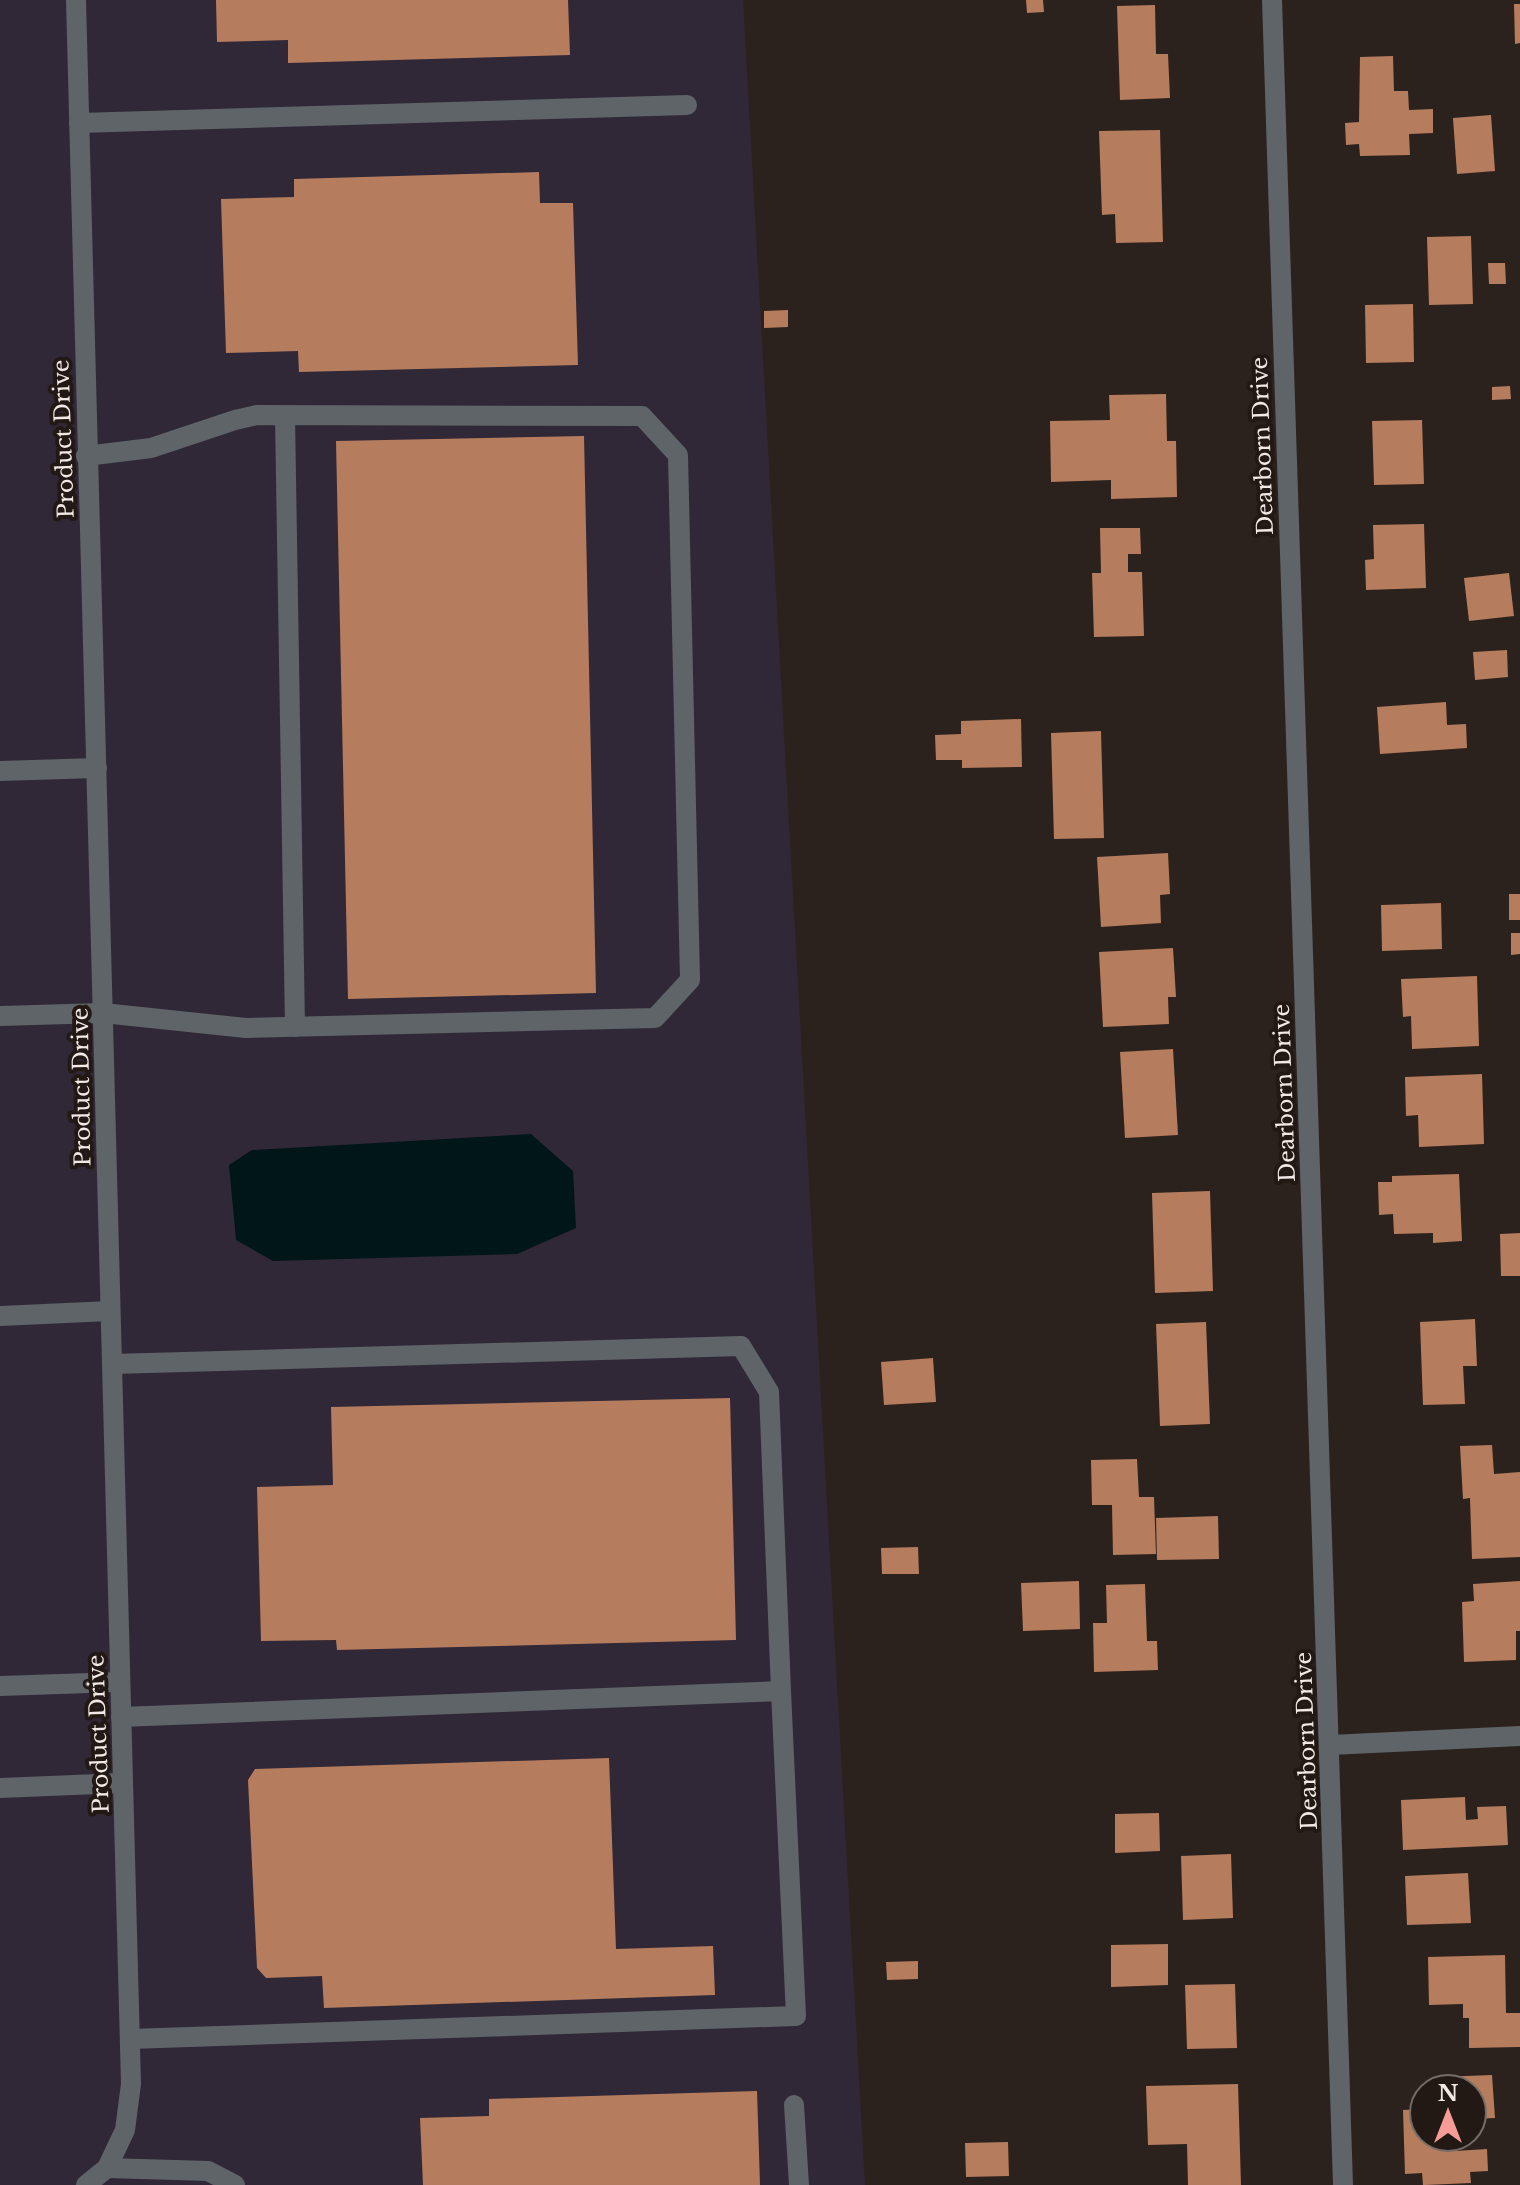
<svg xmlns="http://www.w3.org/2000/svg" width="1520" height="2185" font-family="'Libre Baskerville',serif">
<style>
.industrial{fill:#302837}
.water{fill:#001619}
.building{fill:#b67c5e}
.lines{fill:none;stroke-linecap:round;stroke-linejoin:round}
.minor{stroke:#5e6467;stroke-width:20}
.labels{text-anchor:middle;stroke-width:8;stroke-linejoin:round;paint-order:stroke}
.street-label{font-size:22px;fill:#f1e9e6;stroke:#221914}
</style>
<rect width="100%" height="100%" fill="#2c221d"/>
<!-- industrial -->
<path class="industrial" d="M0 0H743L865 2185H0Z"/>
<!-- water -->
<path class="water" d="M531 1134 573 1171 576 1228 517 1254 273 1261 236 1240 229 1165 252 1150Z"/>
<!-- building -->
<g class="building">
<path d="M216 0H568L570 55 288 63V40L217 42Z"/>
<path d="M1026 0H1043L1044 12 1027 13Z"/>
<path d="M1514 4H1520V43L1515 44Z"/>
<path d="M1155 5 1156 54H1168L1170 98 1120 100 1117 6Z"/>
<path d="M1393 56 1394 91H1408L1409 110 1433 109V133L1409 134 1410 155 1360 156 1359 144 1346 145 1345 123 1359 122 1360 57Z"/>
<path d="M1491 115 1495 171 1457 174 1453 118Z"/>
<path d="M1160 130 1163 242 1116 243 1115 214 1102 215 1099 131Z"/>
<path d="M539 172 540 203H573L578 365 299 372 298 351 226 353 221 199 294 197V179Z"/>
<path d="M1471 236 1473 304 1429 305 1427 237Z"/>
<path d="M1488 263H1505L1506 284H1489Z"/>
<path d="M1413 304 1414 362 1366 363 1365 305Z"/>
<path d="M788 310V327L764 328V311Z"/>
<path d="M1510 386 1511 399 1492 400V387Z"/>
<path d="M1166 394 1167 441H1176L1177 497 1111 499V480L1051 482 1050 421 1110 420 1109 395Z"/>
<path d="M1422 420 1424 484 1374 485 1372 421Z"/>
<path d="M584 436 596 993 348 999 336 441Z"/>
<path d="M1424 524 1426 588 1366 590 1365 560 1374 559 1373 525Z"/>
<path d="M1100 528H1140L1141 554H1128V572H1142L1144 636 1094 637 1092 573H1101Z"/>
<path d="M1509 573 1514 616 1469 621 1464 578Z"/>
<path d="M1507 650 1508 677 1475 680 1473 652Z"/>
<path d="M1446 702 1447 725 1466 724 1467 748 1380 754 1377 707Z"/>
<path d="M1021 719 1022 767 962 768V760H936L935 735 961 734V721Z"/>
<path d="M1101 731 1104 838 1054 839 1051 733Z"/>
<path d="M1168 853 1170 894 1160 895 1161 923 1101 927 1097 857Z"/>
<rect x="1509" y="894" width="11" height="26"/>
<path d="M1441 903 1442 949 1382 951 1381 905Z"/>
<path d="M1511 933H1520V954L1511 955Z"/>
<path d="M1173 948 1176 997H1168L1169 1024 1103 1027 1099 952Z"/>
<path d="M1477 976 1479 1046 1412 1049 1411 1016 1403 1017 1401 979Z"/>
<path d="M1173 1049 1178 1135 1125 1138 1120 1052Z"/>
<path d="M1482 1074 1484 1144 1419 1147 1418 1115 1406 1116 1405 1077Z"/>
<path d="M1459 1174 1462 1241 1433 1243V1233L1394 1234 1393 1214 1379 1215 1378 1182H1392V1176Z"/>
<path d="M1210 1191 1213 1291 1155 1293 1152 1193Z"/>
<path d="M1520 1233V1276H1501L1500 1234Z"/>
<path d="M1475 1319 1477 1366H1463L1465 1404 1423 1405 1420 1322Z"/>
<path d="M1206 1322 1210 1424 1160 1426 1156 1324Z"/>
<path d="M933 1358 936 1402 884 1405 881 1362Z"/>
<path d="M730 1398 736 1640 337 1650 336 1640 261 1641 257 1487 333 1485 331 1407Z"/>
<path d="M1492 1445 1494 1474 1520 1472V1557L1472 1559 1470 1498 1463 1499 1460 1446Z"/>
<path d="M1137 1459 1139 1497H1154L1156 1554 1113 1555 1112 1505H1092L1091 1460Z"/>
<path d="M1218 1516 1219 1559 1157 1560 1156 1518Z"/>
<path d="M918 1547 919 1574H882L881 1548Z"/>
<path d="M1079 1581 1080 1629 1023 1631 1021 1583Z"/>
<path d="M1520 1581V1631H1516V1660L1464 1662 1462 1602 1474 1601 1473 1584Z"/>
<path d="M1145 1584 1147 1641H1157L1158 1670 1094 1672 1093 1623H1107L1106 1585Z"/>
<path d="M609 1758 616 1949 713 1946 715 1995 324 2008 322 1976 266 1978 257 1968 248 1780 255 1769Z"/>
<path d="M1465 1797 1466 1820 1478 1819 1477 1807 1506 1806 1508 1845 1403 1850 1401 1800Z"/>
<path d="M1159 1813 1160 1851 1115 1853V1814Z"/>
<path d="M1231 1854 1233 1918 1183 1920 1181 1856Z"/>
<path d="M1468 1873 1471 1923 1407 1925 1405 1876Z"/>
<path d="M1168 1944V1985L1111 1987V1945Z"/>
<path d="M1505 1955 1506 2013H1520V2047L1469 2048V2018H1463V2004L1429 2005 1428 1957Z"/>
<path d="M918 1961V1979L887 1980 886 1962Z"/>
<path d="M1235 1984 1237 2048 1187 2049 1185 1985Z"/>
<path d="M1492 2075 1495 2118 1472 2119V2089H1440L1439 2077Z"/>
<path d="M1238 2084 1241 2185H1188L1187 2144 1148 2145 1146 2086Z"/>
<path d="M757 2091 760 2185H423L420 2118 489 2116V2099Z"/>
<path d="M1424 2109V2137H1454L1455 2151 1487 2149 1488 2171 1470 2172 1471 2183 1425 2185H1423L1422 2173 1405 2174 1403 2110Z"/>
<path d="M1008 2142 1009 2176 966 2177 965 2143Z"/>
</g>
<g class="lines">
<!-- minor -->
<g class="minor">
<path d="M76 0 131 2084 125 2130 107 2168 86 2185"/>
<path d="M1272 0 1343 2185"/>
<path d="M79 123 687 105"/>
<path d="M285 416 295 1027"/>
<path d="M0 771 97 768"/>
<path d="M0 1016 103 1013 246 1028 655 1018 690 980 678 455 642 416 257 415 235 420 151 448 86 456"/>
<path d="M0 1316 110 1311"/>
<path d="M112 1364 741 1346 769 1392 781 1691"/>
<path d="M0 1686 120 1682"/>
<path d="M121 1717 781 1691 796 2016 130 2039"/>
<path d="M1330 1745 1520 1736"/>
<path d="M0 1788 123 1783"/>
<path d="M794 2105 799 2185"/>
<path d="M107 2168 208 2171 235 2185"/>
</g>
</g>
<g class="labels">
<!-- street labels -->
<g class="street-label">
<text transform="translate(63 439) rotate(-92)" y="8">Product Drive</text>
<text transform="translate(1262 446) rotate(-92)" y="8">Dearborn Drive</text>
<text transform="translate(81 1087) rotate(-91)" y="8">Product Drive</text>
<text transform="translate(1284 1093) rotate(-92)" y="8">Dearborn Drive</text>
<text transform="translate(98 1734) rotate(-92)" y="8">Product Drive</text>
<text transform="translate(1306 1741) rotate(-92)" y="8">Dearborn Drive</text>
</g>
</g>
<!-- north arrow -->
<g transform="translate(1448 2113)"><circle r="38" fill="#221914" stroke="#756c68" stroke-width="2"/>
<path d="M0-6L14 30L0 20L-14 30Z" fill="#f59c96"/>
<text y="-12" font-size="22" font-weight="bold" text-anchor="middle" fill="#f1e9e6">N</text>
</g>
</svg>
